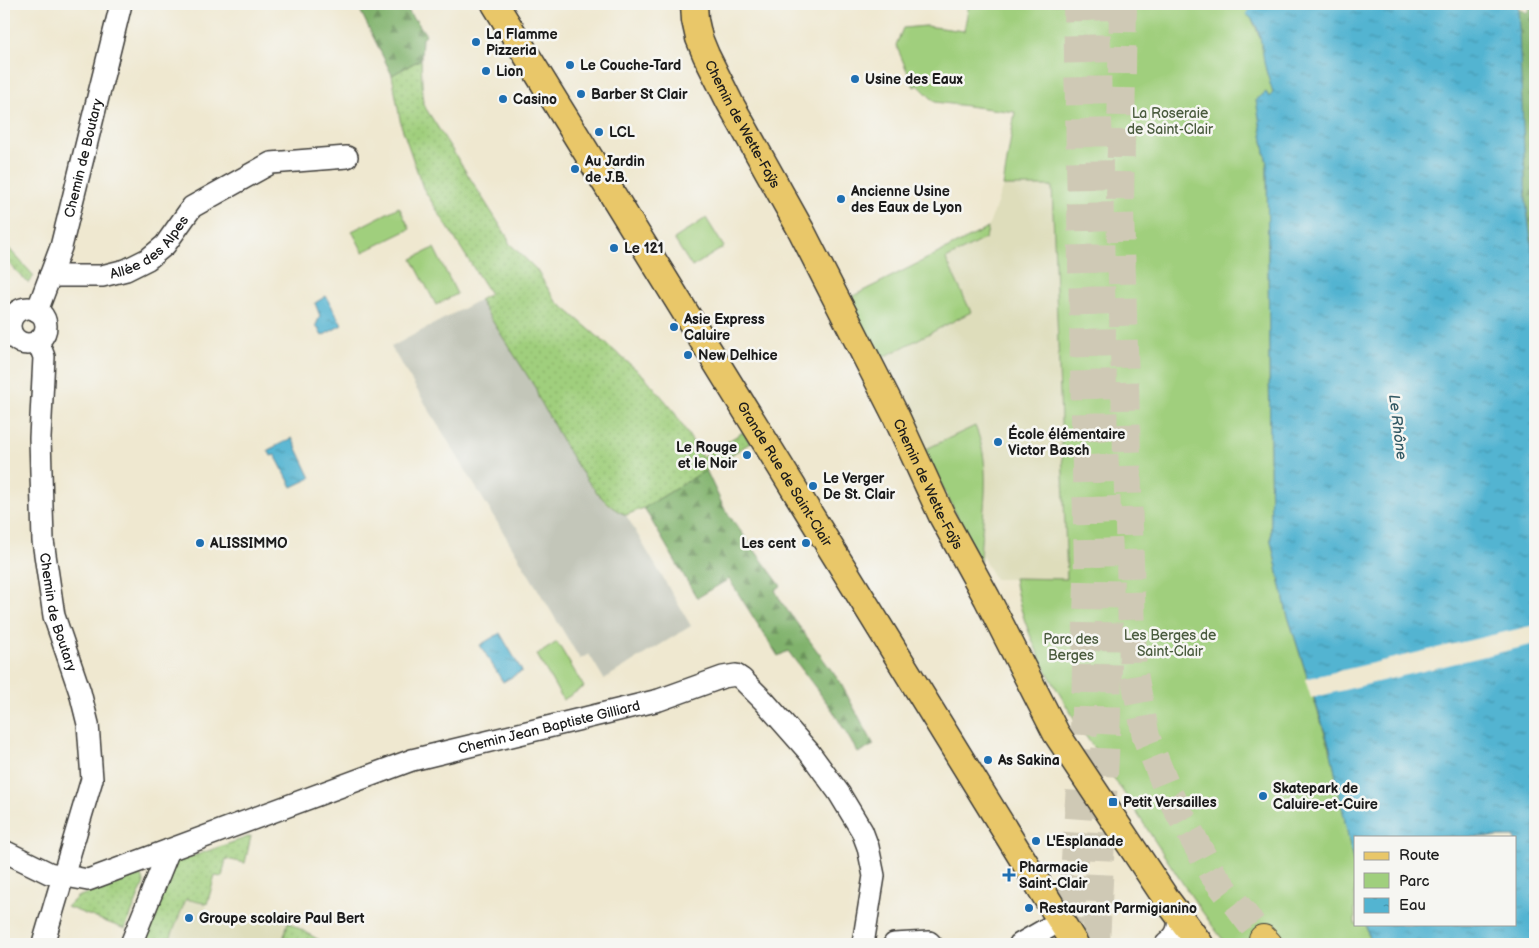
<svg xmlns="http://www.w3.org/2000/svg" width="1539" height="948" font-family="'Balsamiq Sans',sans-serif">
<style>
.built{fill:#deddbb}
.industrial{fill:#c3c6b9}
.grass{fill:url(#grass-dots);stroke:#5e764c}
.forest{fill:url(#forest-firs);stroke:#4e6744}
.park{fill:#a0cf7d;stroke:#5e764c}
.water{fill:url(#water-ripples);stroke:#386876}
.pier{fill:#efe8d0}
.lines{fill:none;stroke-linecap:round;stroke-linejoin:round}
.highway-tunnel{stroke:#cfc9b5;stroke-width:28;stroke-dasharray:28 14;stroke-linecap:butt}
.minor-casing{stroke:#3c3b37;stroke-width:24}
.major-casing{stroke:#3c3b37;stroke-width:29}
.highway-casing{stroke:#3c3b37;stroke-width:30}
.minor{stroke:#fff;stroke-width:21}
.major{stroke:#e9c769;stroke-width:26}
.highway{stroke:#e9c769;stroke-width:28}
.poi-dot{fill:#1f6fb2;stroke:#f6f6f2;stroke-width:2}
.labels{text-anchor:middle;stroke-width:5;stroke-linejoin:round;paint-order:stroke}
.poi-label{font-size:14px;font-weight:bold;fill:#1c1c1c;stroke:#f6f6f2;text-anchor:start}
.park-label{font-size:14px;fill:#4a5b3e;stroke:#f6f6f2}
.street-label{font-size:14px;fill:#1c1c1c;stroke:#f6f6f2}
.water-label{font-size:15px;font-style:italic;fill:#325964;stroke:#f6f6f2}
</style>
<defs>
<pattern id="grass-dots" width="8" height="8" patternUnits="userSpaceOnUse" patternTransform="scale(1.25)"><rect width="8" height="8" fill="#a0cf7d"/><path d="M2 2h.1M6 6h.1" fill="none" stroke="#89b16b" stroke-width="1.8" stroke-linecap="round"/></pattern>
<pattern id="forest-firs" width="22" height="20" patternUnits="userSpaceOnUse" patternTransform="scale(1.25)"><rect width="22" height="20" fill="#80b26c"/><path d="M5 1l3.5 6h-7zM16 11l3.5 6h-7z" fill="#689058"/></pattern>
<pattern id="water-ripples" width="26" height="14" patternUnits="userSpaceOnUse" patternTransform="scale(1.25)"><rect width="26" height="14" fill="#53b4d1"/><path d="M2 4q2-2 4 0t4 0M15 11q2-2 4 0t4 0" fill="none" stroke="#4492a9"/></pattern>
</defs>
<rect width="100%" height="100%" fill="#f6f6f2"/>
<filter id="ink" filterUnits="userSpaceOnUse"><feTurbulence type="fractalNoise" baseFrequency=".02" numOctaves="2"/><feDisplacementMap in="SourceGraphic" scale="10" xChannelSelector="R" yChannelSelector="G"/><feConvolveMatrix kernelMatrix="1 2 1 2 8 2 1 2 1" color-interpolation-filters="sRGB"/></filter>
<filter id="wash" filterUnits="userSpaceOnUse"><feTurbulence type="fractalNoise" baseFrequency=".0096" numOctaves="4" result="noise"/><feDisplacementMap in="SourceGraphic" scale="20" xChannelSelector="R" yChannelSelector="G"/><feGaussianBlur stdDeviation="1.12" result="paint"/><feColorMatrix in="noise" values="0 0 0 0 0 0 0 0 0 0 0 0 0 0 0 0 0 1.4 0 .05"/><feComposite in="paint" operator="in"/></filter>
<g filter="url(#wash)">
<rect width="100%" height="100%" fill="#efe8d0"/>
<!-- built -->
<g class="built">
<path d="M1003 186H1052L1067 579H995L980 553 985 460 982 441 974 426 924 450 847 299 988 228Z"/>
<path d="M161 893 207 904 205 912 241 921 269 917 288 922 326 944H140Z"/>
</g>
<!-- industrial -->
<path class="industrial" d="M479 300 536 389 538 398 591 486 607 504 626 515 691 626 604 679 589 654 580 659 391 347Z"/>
<!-- grass -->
<g class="grass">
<path d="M421 59 423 104 508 238 509 243 536 269 555 300 645 377 673 410 702 457 743 432 750 443 644 508 626 515C590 502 558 430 538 397L536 389 479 300 490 294 423 188 401 125 392 75Z"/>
<path d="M4 243 34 276 28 283 4 258Z"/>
<path d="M251 836 245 863 226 859 222 877 215 876 207 904 186 899 168 944H140L173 863Z"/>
<path d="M139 875 143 878 144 883 125 929 67 907 77 897Z"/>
<path d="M288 922 326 944H282Z"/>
</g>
<!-- forest -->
<g class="forest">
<path d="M357 4H404L414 20H416L426 35 422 38 421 59 392 75Z"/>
<path d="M1531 4H1535V272L1526 202 1517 7 1527 13Z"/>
<path d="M706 470 725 510 781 586 775 590 782 603 840 682 874 745 858 753 833 711 788 651 778 656 729 579 697 598 644 508Z"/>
</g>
<!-- park -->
<g class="park">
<path d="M969 4H1253L1251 17 1262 42 1266 70 1273 93 1269 97 1266 92 1256 100 1267 164 1271 541 1287 613 1332 757 1355 870V924H1366L1370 944H1226C1189 896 1157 844 1124 793 1081 728 1026 656 1014 578L1067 579 1052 186H1003L1015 112 935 102 918 85 914 87 896 45 903 28 926 26 964 31Z"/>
<path d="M399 207 410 229 363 252 352 231Z"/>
<path d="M706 218 724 247 692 267 674 239Z"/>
<path d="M988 228 986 238 946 259 971 312 878 360 847 299Z"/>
<path d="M434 248 457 294 436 305 412 259Z"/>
<path d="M975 426C994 469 981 516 980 562L924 450Z"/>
<path d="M557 642 584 687 563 700 537 655Z"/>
</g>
<!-- water -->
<g class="water">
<path d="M1254 4H1518L1526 202 1535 272V944H1370L1366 924H1515V837H1355V870L1330 748 1287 613 1271 541 1267 164 1256 100 1266 92 1269 97 1273 93C1271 85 1268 78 1266 70 1261 53 1263 25 1246 14Z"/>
<path d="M326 296 342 325 322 336 316 325 320 316 315 303Z"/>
<path d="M292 438 311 478 292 487 275 455 271 456 268 450Z"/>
<path d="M500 633 522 671 503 682 480 645Z"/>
</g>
<!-- pier -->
<path class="pier" d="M1535 625V644L1311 698 1305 679Z"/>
</g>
<g filter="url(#ink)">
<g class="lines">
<!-- highway-tunnel -->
<g class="highway-tunnel">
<path d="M1123 4 1120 208 1133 668 1146 737 1169 794 1212 873 1263 939"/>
<path d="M1065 944 1072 904 1085 712 1088 575 1077 4"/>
<path d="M1096 944 1107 715 1110 574 1104 446 1096 4"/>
</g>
<defs>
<g id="minor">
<path id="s1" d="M50 276H102L126 270 148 259 165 245 192 207 271 163 347 157"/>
<circle cx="28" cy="326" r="18"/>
<path id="s2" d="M37 311 61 247 121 4"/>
<path id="s3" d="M38 341 44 357 40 438 43 541 54 616 80 692 88 724 92 779 43 944"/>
<path id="s4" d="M4 851 49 873 88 880 412 760 659 700 723 677 736 675 742 679 764 701 809 752 839 793 862 831 868 847 874 876 863 944"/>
<path d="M131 944 169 850"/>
<path d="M894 944 929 942 931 944"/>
<path d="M1020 944 1060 921"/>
<path d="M1166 944C1176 936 1180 929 1178 915"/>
</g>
<g id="major">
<path id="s5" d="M495 4 1075 944"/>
<path id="s6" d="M694 4 695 20 699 38 706 55 730 103 801 230 895 414 942 516 987 598 1056 733 1167 900 1200 944"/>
</g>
<path id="highway" d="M1263 939 1268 944"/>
</defs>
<!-- minor casing -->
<use href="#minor" class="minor-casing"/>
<!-- major casing -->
<use href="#major" class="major-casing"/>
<!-- highway casing -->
<use href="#highway" class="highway-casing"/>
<!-- minor -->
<use href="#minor" class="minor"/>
<!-- major -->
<use href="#major" class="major"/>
<!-- highway -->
<use href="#highway" class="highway"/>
</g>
</g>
<!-- markers -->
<g class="poi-dot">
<circle cx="476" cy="42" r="5"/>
<circle cx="570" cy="65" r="5"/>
<circle cx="486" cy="71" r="5"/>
<circle cx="855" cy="79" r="5"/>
<circle cx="581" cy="94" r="5"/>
<circle cx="503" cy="99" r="5"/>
<circle cx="599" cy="132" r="5"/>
<circle cx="575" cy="169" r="5"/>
<circle cx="841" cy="199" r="5"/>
<circle cx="614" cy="248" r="5"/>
<circle cx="674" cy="327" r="5"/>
<circle cx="688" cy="355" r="5"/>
<circle cx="998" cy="442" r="5"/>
<circle cx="747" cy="455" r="5"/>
<circle cx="813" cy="486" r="5"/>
<circle cx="200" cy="543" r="5"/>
<circle cx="806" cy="543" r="5"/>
<circle cx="988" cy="760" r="5"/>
<circle cx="1263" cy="796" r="5"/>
<rect x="1108" y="797" width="10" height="10" rx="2.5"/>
<circle cx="1036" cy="841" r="5"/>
<path d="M1006.5 867.5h5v5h5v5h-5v5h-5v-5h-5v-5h5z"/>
<circle cx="1029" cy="908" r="5"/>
<circle cx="189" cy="918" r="5"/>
</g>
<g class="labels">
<!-- poi labels -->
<g class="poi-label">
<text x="486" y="39">La Flamme<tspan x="486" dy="16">Pizzeria</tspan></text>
<text x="580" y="70">Le Couche-Tard</text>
<text x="496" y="76">Lion</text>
<text x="865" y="84">Usine des Eaux</text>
<text x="591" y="99">Barber St Clair</text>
<text x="513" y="104">Casino</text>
<text x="609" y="137">LCL</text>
<text x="585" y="166">Au Jardin<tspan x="585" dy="16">de J.B.</tspan></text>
<text x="851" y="196">Ancienne Usine<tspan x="851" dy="16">des Eaux de Lyon</tspan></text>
<text x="624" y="253">Le 121</text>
<text x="684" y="324">Asie Express<tspan x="684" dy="16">Caluire</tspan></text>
<text x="698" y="360">New Delhice</text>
<text x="1008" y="439">École élémentaire<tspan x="1008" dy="16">Victor Basch</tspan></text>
<text x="737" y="452" text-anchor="end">Le Rouge<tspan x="737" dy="16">et le Noir</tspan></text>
<text x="823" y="483">Le Verger<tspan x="823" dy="16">De St. Clair</tspan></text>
<text x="210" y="548">ALISSIMMO</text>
<text x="796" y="548" text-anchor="end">Les cent</text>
<text x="998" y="765">As Sakina</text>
<text x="1273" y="793">Skatepark de<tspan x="1273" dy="16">Caluire-et-Cuire</tspan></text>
<text x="1123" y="807">Petit Versailles</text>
<text x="1046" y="846">L'Esplanade</text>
<text x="1019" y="872">Pharmacie<tspan x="1019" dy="16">Saint-Clair</tspan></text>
<text x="1039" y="913">Restaurant Parmigianino</text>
<text x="199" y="923">Groupe scolaire Paul Bert</text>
</g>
<!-- park labels -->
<g class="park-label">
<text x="1170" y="118">La Roseraie<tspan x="1170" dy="16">de Saint-Clair</tspan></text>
<text x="1170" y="640">Les Berges de<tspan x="1170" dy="16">Saint-Clair</tspan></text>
<text x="1071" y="644">Parc des<tspan x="1071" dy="16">Berges</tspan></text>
</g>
<!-- street labels -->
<g class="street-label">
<text dy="5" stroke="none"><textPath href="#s6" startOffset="131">Chemin de Wette-Faÿs</textPath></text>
<text dy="5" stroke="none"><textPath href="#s2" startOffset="160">Chemin de Boutary</textPath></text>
<text dy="5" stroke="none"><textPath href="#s1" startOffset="109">Allée des Alpes</textPath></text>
<text dy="5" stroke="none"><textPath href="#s5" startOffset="552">Grande Rue de Saint-Clair</textPath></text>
<text dy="5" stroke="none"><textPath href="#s6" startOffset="536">Chemin de Wette-Faÿs</textPath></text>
<text dy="5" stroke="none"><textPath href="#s3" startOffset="274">Chemin de Boutary</textPath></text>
<text dy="5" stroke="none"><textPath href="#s4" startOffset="576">Chemin Jean Baptiste Gilliard</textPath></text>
</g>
<!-- water labels -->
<g class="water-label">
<text transform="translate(1398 427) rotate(83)" y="5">Le Rhône</text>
</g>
</g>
<!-- margin -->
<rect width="1539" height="948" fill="none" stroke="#f6f6f2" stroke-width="20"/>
<!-- legend -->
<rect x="1354" y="836" width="162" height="90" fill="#f6f6f2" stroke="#9f9f9c"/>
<rect x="1364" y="852" width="25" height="8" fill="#e9c769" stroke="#9f9f9c"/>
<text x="1399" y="860" font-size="15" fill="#1c1c1c">Route</text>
<rect x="1364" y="873" width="25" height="15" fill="#a0cf7d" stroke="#9f9f9c"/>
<text x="1399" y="886" font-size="15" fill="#1c1c1c">Parc</text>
<rect x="1364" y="898" width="25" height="15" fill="url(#water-ripples)" stroke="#9f9f9c"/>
<text x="1399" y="910" font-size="15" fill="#1c1c1c">Eau</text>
</svg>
